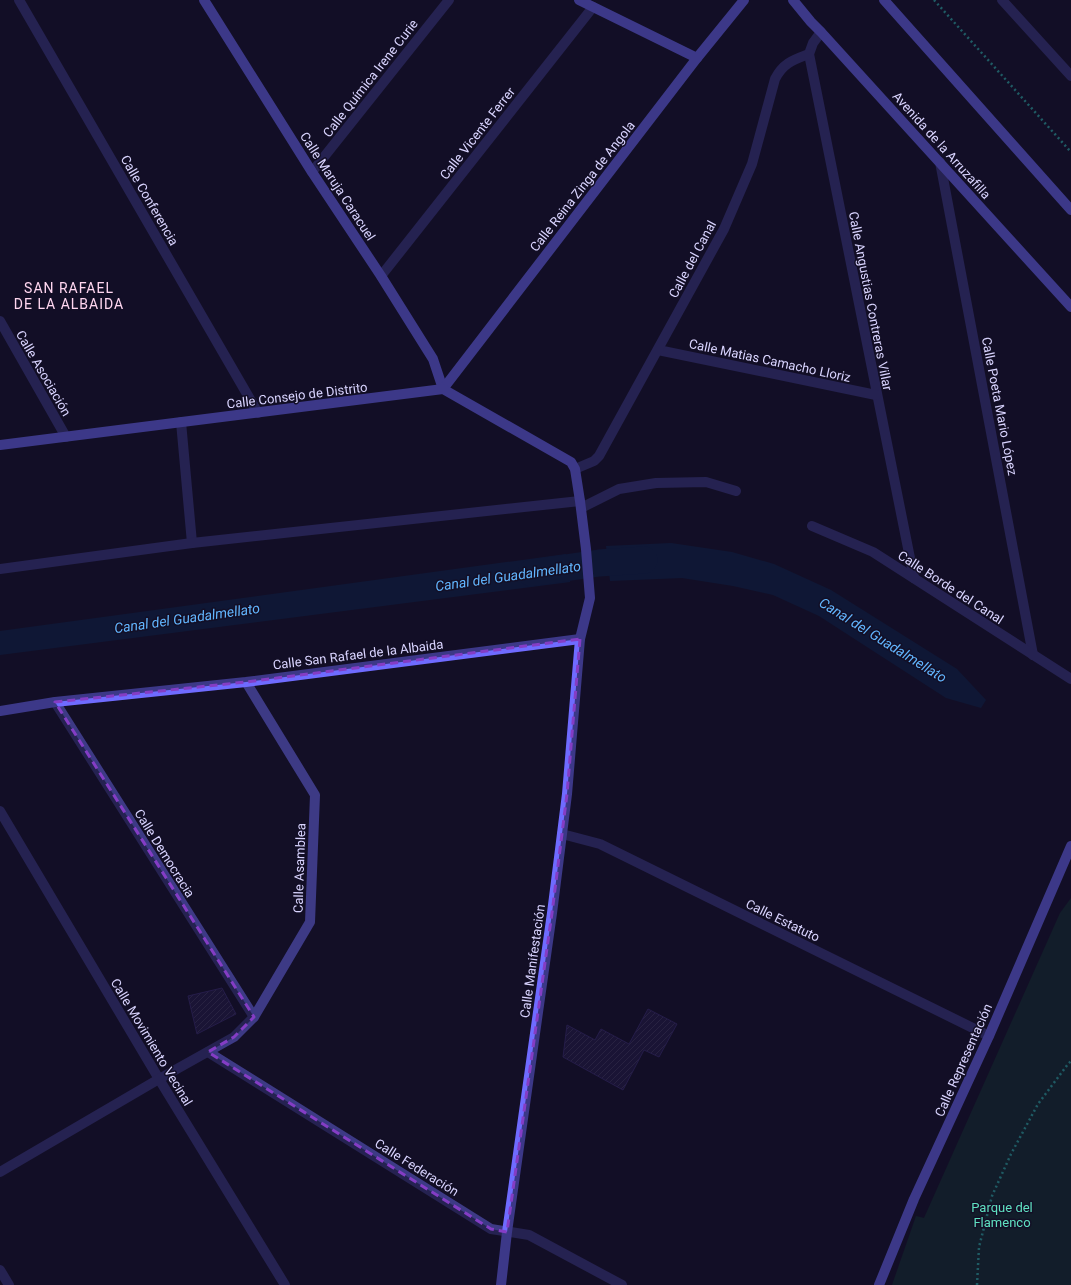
<svg xmlns="http://www.w3.org/2000/svg" width="1071" height="1285" font-family="Roboto,sans-serif">
<style>
.park{fill:#12302f}
.water{fill:#0c2248}
.lines{fill:none;stroke-linecap:round;stroke-linejoin:round}
.canal{stroke:#0c2248;stroke-width:27}
.building{fill:url(#building-hatch);stroke:#3b2d73}
.path{stroke:#2fb8b0;stroke-width:2.5;stroke-dasharray:2 3;stroke-linecap:butt}
.street{stroke:#3d3a85;stroke-width:10}
.secondary{stroke:#6f6bff;stroke-width:10}
.marked{fill:none;stroke:#843dc5;stroke-width:3;stroke-dasharray:8 5;stroke-linejoin:round}
.labels{text-anchor:middle;stroke-width:3;stroke-linejoin:round;paint-order:stroke}
.street-label{font-size:13px;fill:#d9d4ff;stroke:#130f26}
.park-label{font-size:13px;fill:#5fe0c0;stroke:#130f26}
.neighbourhood-label{font-size:14px;letter-spacing:1px;fill:#ffd6f0;stroke:#130f26}
.water-label{font-size:14px;font-style:italic;fill:#62b6ff;stroke:#130f26}
</style>
<defs>
<pattern id="building-hatch" width="6" height="6" patternUnits="userSpaceOnUse"><rect width="6" height="6" fill="#241b47"/><path d="M-1 1l2-2M0 6l6-6M5 7l2-2" fill="none" stroke="#433b63"/></pattern>
</defs>
<rect width="100%" height="100%" fill="#130f26"/>
<!-- park -->
<path class="park" d="M1071 898V1285H892L916 1216 924 1218 1060 913Z"/>
<!-- water -->
<g class="water">
<path d="M671 543 732 552 774 564 831 590 957 669 986 700 981 708 946 698 819 616 773 595 733 586 682 578 610 581 606 546Z"/>
<path d="M566 554 570 582 0 655V631Z"/>
</g>
<g class="lines">
<!-- canal -->
<path class="canal" d="M531 573 599 563 644 560"/>
</g>
<!-- building -->
<g class="building">
<path d="M222 988 236 1014 197 1034 188 996Z"/>
<path d="M648 1009 677 1024 659 1057 644 1050 623 1090 563 1057 567 1025 595 1040 601 1029 629 1044Z"/>
</g>
<g class="lines">
<!-- path -->
<g class="path">
<path d="M934 0 1071 152"/>
<path d="M977 1285 979 1247 992 1196 1011 1154 1038 1104 1068 1064 1071 1061"/>
</g>
<!-- street -->
<g class="street">
<path d="M19 0 258 413"/>
<path d="M1002 0 1071 76"/>
<path d="M821 32 813 43 809 54 914 578"/>
<path d="M940 162 1033 655"/>
<path d="M312 172 449 0"/>
<path d="M381 276 593 7"/>
<path d="M0 321 66 437"/>
<path d="M658 350 876 395"/>
<path d="M181 422 192 543"/>
<path d="M575 469 594 461 599 456 724 229 752 164 775 79C783 63 793 60 809 54"/>
<path d="M581 508 619 489 656 483 706 482 736 491"/>
<path d="M812 526 873 552 1071 679"/>
<path d="M0 569 192 543 580 501"/>
<path d="M55 702 254 1017"/>
<path d="M0 811 159 1079 285 1285"/>
<path d="M562 834 600 844 989 1036"/>
<path d="M208 1052 491 1229 529 1235 622 1285"/>
<path d="M0 1172 159 1079 234 1037 254 1017 310 922 315 795 246 682"/>
<path d="M0 1270 9 1285"/>
</g>
<!-- secondary -->
<g class="secondary">
<path d="M204 0 312 172 381 276 433 359 443 389"/>
<path d="M579 0 697 58"/>
<path d="M793 0 811 22 821 32 1071 307"/>
<path d="M884 0 1071 210"/>
<path d="M443 389 697 58 744 0"/>
<path d="M0 445 443 389 571 462 575 469 580 501 586 549 590 598 580 639 567 794 552 913 507 1232 501 1285"/>
<path d="M0 711 55 702 246 682 580 639"/>
<path d="M879 1285 914 1199 989 1036 1071 846"/>
</g>
</g>
<!-- marked area -->
<path d="M0 0H1071V1285H0ZM580 639 567 794 552 913 507 1232 491 1229 208 1052 234 1037 254 1017 55 702 246 682Z" fill="#130f26" fill-opacity=".55" fill-rule="evenodd"/>
<path class="marked" d="M580 639 567 794 552 913 507 1232 491 1229 208 1052 234 1037 254 1017 55 702 246 682Z"/>
<g class="labels">
<!-- street labels -->
<g class="street-label">
<text transform="translate(370 78) rotate(-52)" y="5">Calle Química Irene Curie</text>
<text transform="translate(477 133) rotate(-52)" y="5">Calle Vicente Ferrer</text>
<text transform="translate(942 145) rotate(48)" y="5">Avenida de la Arruzafilla</text>
<text transform="translate(338 186) rotate(57)" y="5">Calle Maruja Caracuel</text>
<text transform="translate(582 186) rotate(-52)" y="5">Calle Reina Zinga de Angola</text>
<text transform="translate(150 200) rotate(60)" y="5">Calle Conferencia</text>
<text transform="translate(692 259) rotate(-62)" y="5">Calle del Canal</text>
<text transform="translate(871 301) rotate(79)" y="5">Calle Angustias Contreras Villar</text>
<text transform="translate(770 360) rotate(12)" y="5">Calle Matias Camacho Lloriz</text>
<text transform="translate(44 373) rotate(60)" y="5">Calle Asociación</text>
<text transform="translate(297 395) rotate(-7)" y="5">Calle Consejo de Distrito</text>
<text transform="translate(1000 406) rotate(79)" y="5">Calle Poeta Mario López</text>
<text transform="translate(951 587) rotate(33)" y="5">Calle Borde del Canal</text>
<text transform="translate(358 654) rotate(-7)" y="5">Calle San Rafael de la Albaida</text>
<text transform="translate(165 853) rotate(58)" y="5">Calle Democracia</text>
<text transform="translate(299 868) rotate(-88)" y="5">Calle Asamblea</text>
<text transform="translate(783 920) rotate(26)" y="5">Calle Estatuto</text>
<text transform="translate(532 961) rotate(-82)" y="5">Calle Manifestación</text>
<text transform="translate(152 1042) rotate(59)" y="5">Calle Movimiento Vecinal</text>
<text transform="translate(963 1060) rotate(-66)" y="5">Calle Representación</text>
<text transform="translate(417 1167) rotate(32)" y="5">Calle Federación</text>
</g>
<!-- park labels -->
<g class="park-label">
<text x="1002" y="1212">Parque del<tspan x="1002" dy="15">Flamenco</tspan></text>
</g>
<!-- neighbourhood labels -->
<g class="neighbourhood-label">
<text x="69" y="293">SAN RAFAEL<tspan x="69" dy="16">DE LA ALBAIDA</tspan></text>
</g>
<!-- water labels -->
<g class="water-label">
<text transform="translate(508 576) rotate(-8)" y="5">Canal del Guadalmellato</text>
<text transform="translate(187 618) rotate(-8)" y="5">Canal del Guadalmellato</text>
<text transform="translate(883 640) rotate(32)" y="5">Canal del Guadalmellato</text>
</g>
</g>
</svg>
